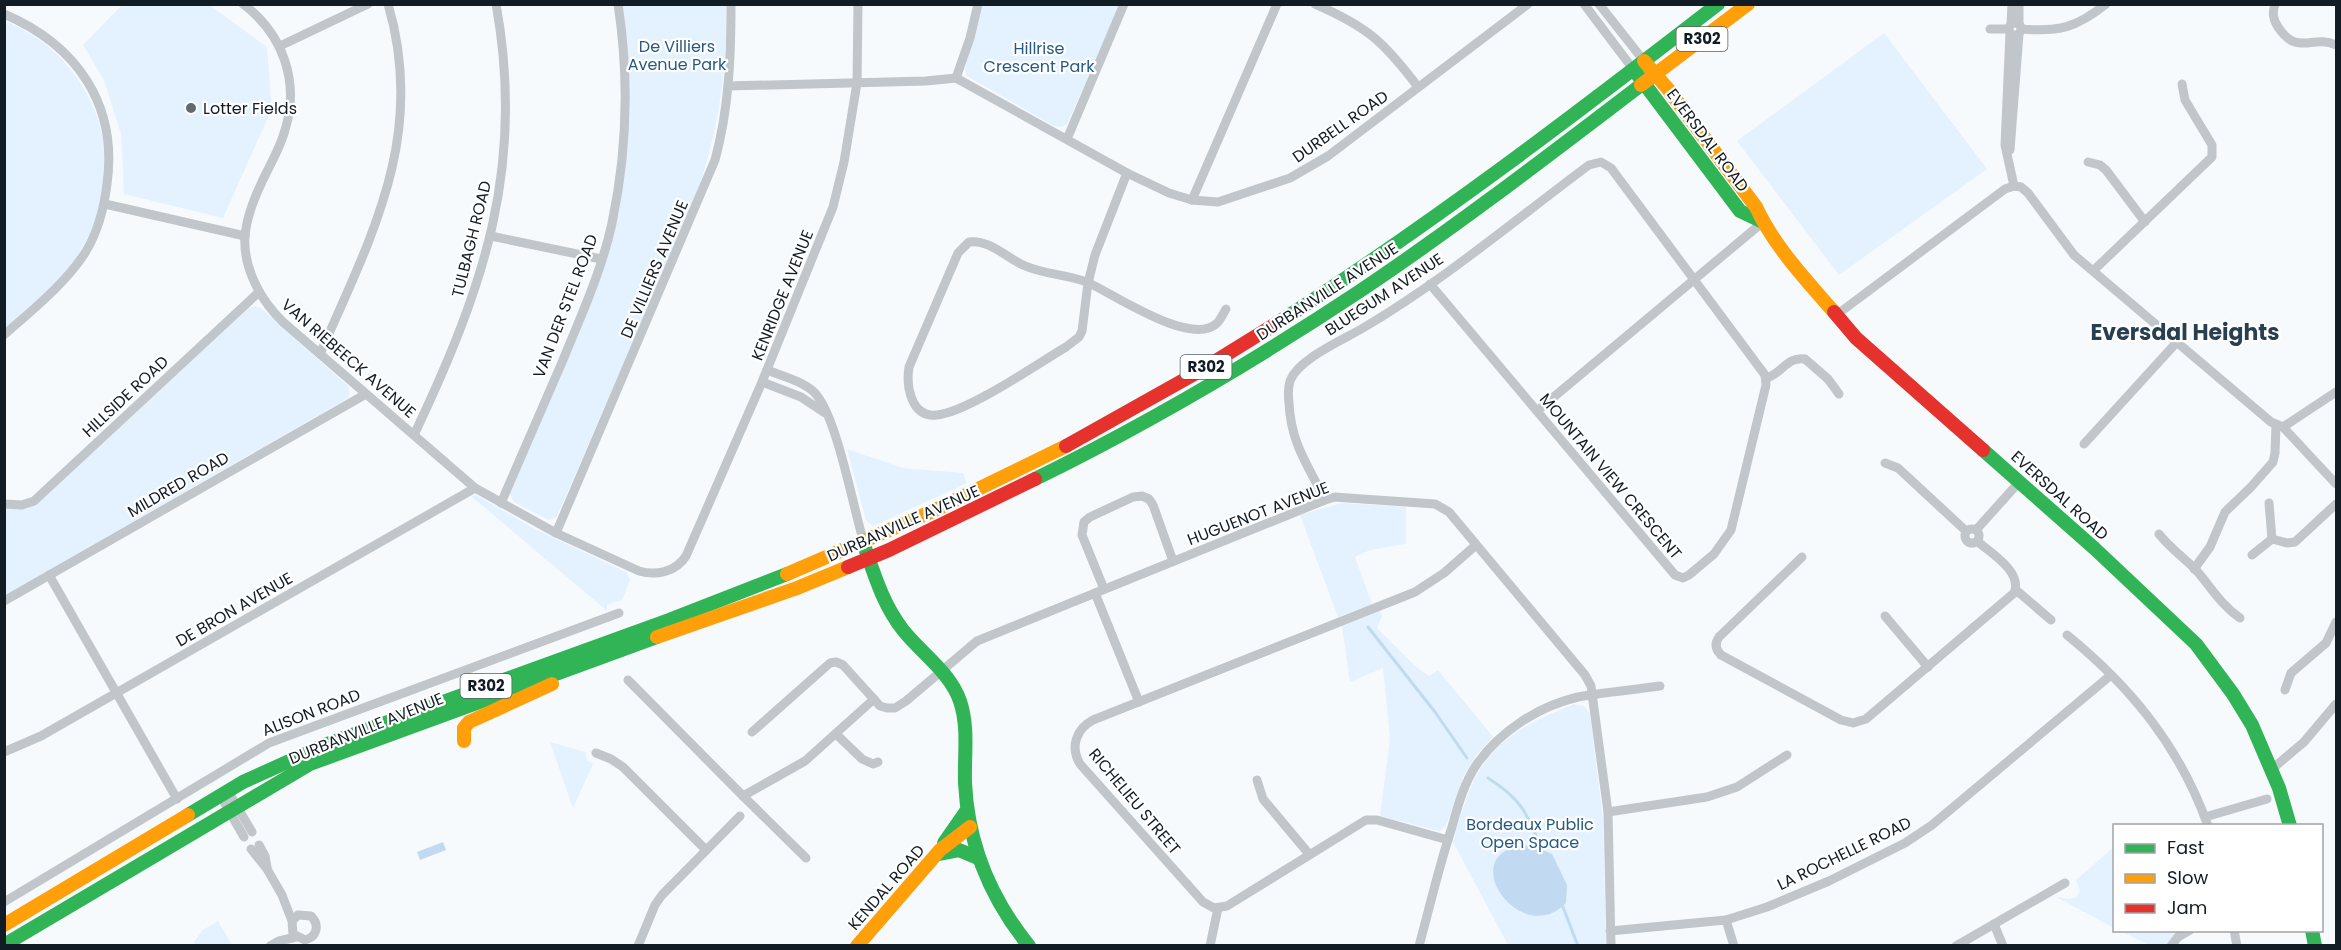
<svg xmlns="http://www.w3.org/2000/svg" width="2341" height="950" font-family="Poppins,sans-serif">
<style>
.green{fill:#e4f1fe}
.water{fill:#c1daf2}
.lines{fill:none;stroke-linecap:round;stroke-linejoin:round}
.stream{stroke:#c1daf2;stroke-width:3}
.street{stroke:#c1c6ca;stroke-width:9}
.fast{stroke:#30b455;stroke-width:14}
.slow{stroke:#ff9f0a;stroke-width:14}
.jam{stroke:#e5322d;stroke-width:14}
.poi-dot{fill:#626a70;stroke:#fff;stroke-width:2}
.labels{text-anchor:middle;stroke-width:4.5;stroke-linejoin:round;paint-order:stroke}
.shield{fill:#fff;stroke:#596066;stroke-width:1.5}
.shield-label{font-size:15px;font-weight:bold;fill:#121c24}
.park-label{font-size:16px;fill:#265a84;stroke:#fff}
.poi-label{font-size:16px;fill:#121c24;stroke:#fff;text-anchor:start}
.street-label{font-size:16px;fill:#121c24;stroke:#fff}
.district-label{font-size:22px;font-weight:bold;fill:#283f52;stroke:#fff}
</style>
<rect width="100%" height="100%" fill="#f7fafd"/>
<!-- green -->
<g class="green">
<path d="M208 4 267 47 271 100 269 115 223 218 124 194 121 134 104 80 83 45 122 5Z"/>
<path d="M622 5H726C728 70 718 131 697 193L563 503 556 517 549 520 514 502 510 494 578 336 597 287 612 238 629 87Z"/>
<path d="M981 5H1120L1067 124 1061 127 1054 126 967 76 965 70Z"/>
<path d="M5 21C98 60 135 166 79 253 60 283 30 305 5 328Z"/>
<path d="M1884 33 1987 169 1839 275 1737 141Z"/>
<path d="M255 306 262 309 348 386 350 392 348 398 5 595V509H26L35 505 249 308Z"/>
<path d="M847 449 903 468 963 473 967 483 873 526 866 520Z"/>
<path d="M476 495 531 527 626 572 630 580 622 600 607 605V611L471 496Z"/>
<path d="M1342 503 1406 507V544L1370 550 1355 557 1372 604 1338 617 1300 515Z"/>
<path d="M1380 611 1382 616 1377 628 1416 667 1429 676 1438 670 1493 737 1478 753 1463 777 1446 826 1439 831 1380 816 1390 739 1383 668 1350 682 1342 626Z"/>
<path d="M1574 704 1584 706 1590 714 1603 819 1606 945H1508L1453 842C1476 758 1492 737 1574 704Z"/>
<path d="M550 742 585 752 587 760 593 764 573 808Z"/>
<path d="M2114 847V928L2056 897 2069 899 2077 897 2080 890 2076 880Z"/>
<path d="M218 921 232 945H196L194 942 203 930Z"/>
<path d="M2120 931H2179L2164 946 2149 945Z"/>
</g>
<!-- water -->
<g class="water">
<path d="M443 842 446 850 420 860 417 852Z"/>
<path d="M1525 845 1537 847 1552 854 1567 885 1566 903C1521 950 1452 853 1525 845Z"/>
</g>
<g class="lines">
<!-- stream -->
<g class="stream">
<path d="M1368 627 1435 712 1467 758"/>
<path d="M1488 778C1521 799 1527 812 1541 848"/>
<path d="M1563 907 1578 946"/>
</g>
<!-- street -->
<g class="street">
<path d="M243 4C283 34 300 82 285 130 280 149 269 166 261 184 254 199 246 220 245 237 243 268 261 301 283 322L475 488 556 533 639 571C656 576 676 572 686 556L762 382 833 207 844 162 857 83 858 4"/>
<path d="M1315 4C1368 27 1384 42 1418 87"/>
<path d="M1584 4 1633 69"/>
<path d="M1599 4 1644 61"/>
<path d="M2275 4C2272 13 2273 19 2278 27 2298 57 2312 34 2336 45"/>
<path d="M4 14C77 45 118 105 107 184 104 209 98 232 85 253 64 285 32 310 4 335"/>
<circle cx="2015" cy="29" r="6"/>
<path d="M2011 24 2012 4"/>
<path d="M2019 24V4"/>
<path d="M1990 29H2008"/>
<path d="M2021 29C2059 32 2076 28 2106 4"/>
<path d="M2010 33 2005 145 2014 186"/>
<path d="M280 46 368 4"/>
<path d="M956 78 1127 173 1169 193 1192 200 1218 202 1290 178 1328 156 1528 4"/>
<path d="M956 78 970 38 978 4"/>
<path d="M728 86 926 81 956 78"/>
<path d="M1067 139 1124 4"/>
<path d="M2010 150 2019 34"/>
<path d="M2088 162 2100 165 2106 170 2145 222"/>
<path d="M1127 173 1095 255 1088 283 1082 331 1079 337 1066 347C1037 364 968 412 937 415 911 418 906 386 909 367L958 253 969 242C988 239 1006 257 1023 265 1044 275 1068 274 1089 283 1115 295 1190 346 1216 324 1220 321 1223 314 1226 309"/>
<path d="M2014 186 2021 187 2028 193 2074 255 2271 422 2283 427"/>
<path d="M1192 200 1277 4"/>
<path d="M105 204 245 236"/>
<path d="M491 236 601 259"/>
<path d="M2094 270 2212 157V145L2185 100 2182 84"/>
<path d="M1835 316 2005 189 2014 186"/>
<path d="M320 354C371 237 427 136 388 4"/>
<path d="M767 370C782 376 802 381 814 392 837 415 853 508 864 543"/>
<path d="M1766 378C1782 374 1787 356 1805 359L1828 379 1839 394"/>
<path d="M762 382 801 397 825 413"/>
<path d="M1537 411 1763 222"/>
<path d="M2283 427 2336 484"/>
<path d="M2283 427 2336 392"/>
<path d="M414 435C483 289 526 168 496 4"/>
<path d="M2084 444 2177 342"/>
<path d="M1885 463 1898 468 1966 531"/>
<path d="M1325 500C1308 465 1291 444 1289 403 1288 395 1288 388 1290 381 1298 359 1343 340 1363 328 1443 281 1515 220 1589 165L1601 162 1611 168 1765 375 1766 385 1731 530 1714 554 1689 575 1683 578 1675 575 1430 284"/>
<path d="M501 503C522 455 542 408 563 360 581 316 602 270 612 223 627 152 629 76 618 4"/>
<path d="M2269 503 2272 539 2287 543 2295 542 2336 504"/>
<path d="M4 504 22 505 34 501 259 292"/>
<circle cx="1972" cy="536" r="7"/>
<path d="M1976 530 2020 481"/>
<path d="M556 533 715 160C729 109 731 57 731 4"/>
<path d="M2159 534C2170 548 2184 558 2196 570 2211 587 2221 605 2240 618"/>
<path d="M2252 555 2272 539"/>
<path d="M1802 557 1719 637C1714 644 1716 650 1721 655L1841 720 1853 723 1866 719 2014 593C2023 572 1991 553 1977 541"/>
<path d="M2194 569 2210 547 2225 512 2251 487 2273 462 2275 453 2276 425"/>
<path d="M49 575 177 799"/>
<path d="M1104 589 1082 535 1084 522 1090 517 1133 497 1142 496 1149 499 1153 505 1173 561"/>
<path d="M2016 590 2051 620"/>
<path d="M1095 593 1139 702"/>
<path d="M4 601 366 394"/>
<path d="M1885 616 1928 667"/>
<path d="M2067 635C2131 687 2180 747 2208 826"/>
<path d="M628 680 743 796"/>
<path d="M2285 690 2291 673 2326 643 2336 622"/>
<path d="M752 732 830 663 836 662 843 665 880 706 887 708H895L906 701 977 641 1325 500 1335 497 1348 498 1435 504 1449 512 1585 675 1591 686 1608 812 1611 946"/>
<path d="M836 734 862 759 873 764 878 762"/>
<path d="M4 752 41 736 475 488"/>
<path d="M596 753 611 759 623 767 706 850"/>
<path d="M2272 769 2304 742 2336 704"/>
<path d="M1257 780 1263 799 1309 854"/>
<path d="M228 791 252 832"/>
<path d="M220 795 244 837"/>
<path d="M1608 812 1707 797 1737 787 1787 755"/>
<path d="M2205 817 2267 799"/>
<path d="M1448 840 1377 820H1366L1227 906 1214 908 1203 902 1080 764C1070 747 1076 729 1093 720L1415 592 1444 573 1476 545"/>
<path d="M259 845 265 856 267 867"/>
<path d="M251 849 267 869 282 895 292 921 293 934 305 940C317 937 320 925 311 916L298 915 292 921"/>
<path d="M806 858 743 796 805 761 874 699"/>
<path d="M4 902 269 743 619 613"/>
<path d="M1726 920 1734 946"/>
<path d="M1994 924 2003 946"/>
<path d="M2234 930 2237 946"/>
<path d="M1610 931 1726 920 1767 907 1829 881 1905 843 1932 825 2111 675"/>
<path d="M270 946 279 941 296 937"/>
<path d="M638 946 655 905 662 895 740 816"/>
<path d="M1210 946 1218 908"/>
<path d="M1419 946C1430 906 1439 866 1452 827 1458 805 1464 783 1477 764 1500 731 1539 706 1578 697 1604 692 1633 690 1660 686"/>
<path d="M1956 946 2065 883"/>
<path d="M2171 946 2178 937 2190 930"/>
</g>
<!-- fast -->
<g class="fast">
<path d="M1637 74 1740 211 1763 222"/>
<path d="M1282 320C1433 223 1576 114 1718 4"/>
<path d="M1983 450 2094 548 2196 644 2233 694 2252 725 2279 788 2290 826"/>
<path d="M1035 479C1147 424 1256 360 1360 291 1457 226 1549 155 1641 85"/>
<path d="M865 548C875 577 884 606 903 630 922 654 950 672 960 701 969 728 964 756 965 783 968 845 991 899 1029 946"/>
<path d="M188 815 243 782 327 744 669 620 787 574"/>
<path d="M944 843 967 810"/>
<path d="M938 854 959 850 978 858"/>
<path d="M2312 930 2315 946"/>
<path d="M4 945 310 764 657 637"/>
</g>
<!-- slow -->
<g class="slow">
<path d="M1644 61 1668 89 1756 207C1774 246 1806 280 1834 312"/>
<path d="M1641 85 1748 4"/>
<path d="M787 574 933 511 1066 446"/>
<path d="M657 637 797 588 848 567"/>
<path d="M464 741V728L469 722 552 684"/>
<path d="M4 925 188 815"/>
<path d="M857 946 940 850 970 827"/>
</g>
<!-- jam -->
<g class="jam">
<path d="M1834 312 1856 338 1983 450"/>
<path d="M1066 446 1198 372 1282 320"/>
<path d="M848 567 889 550 1035 479"/>
</g>
</g>
<!-- markers -->
<circle class="poi-dot" cx="191" cy="108" r="6"/>
<g class="labels">
<!-- shield labels -->
<g class="shield">
<rect x="1676.5" y="27" width="51" height="24" rx="4.5"/>
<rect x="1180.5" y="355" width="51" height="24" rx="4.5"/>
<rect x="460.5" y="674" width="51" height="24" rx="4.5"/>
</g>
<g class="shield-label">
<text x="1702" y="44">R302</text>
<text x="1206" y="372">R302</text>
<text x="486" y="691">R302</text>
</g>
<!-- park labels -->
<g class="park-label">
<text x="677" y="52">De Villiers<tspan x="677" dy="18">Avenue Park</tspan></text>
<text x="1039" y="54">Hillrise<tspan x="1039" dy="18">Crescent Park</tspan></text>
<text x="1530" y="830">Bordeaux Public<tspan x="1530" dy="18">Open Space</tspan></text>
</g>
<!-- poi labels -->
<g class="poi-label">
<text x="203" y="114">Lotter Fields</text>
</g>
<!-- street labels -->
<g class="street-label">
<text transform="translate(1340 126) rotate(-35)" y="6">DURBELL ROAD</text>
<text transform="translate(1708 140) rotate(53)" y="6">EVERSDAL ROAD</text>
<text transform="translate(471 239) rotate(-76)" y="6">TULBAGH ROAD</text>
<text transform="translate(654 269) rotate(-67)" y="6">DE VILLIERS AVENUE</text>
<text transform="translate(1327 291) rotate(-33)" y="6">DURBANVILLE AVENUE</text>
<text transform="translate(1384 294) rotate(-33)" y="6">BLUEGUM AVENUE</text>
<text transform="translate(782 295) rotate(-68)" y="6">KENRIDGE AVENUE</text>
<text transform="translate(565 306) rotate(-69)" y="6">VAN DER STEL ROAD</text>
<text transform="translate(349 358) rotate(41)" y="6">VAN RIEBEECK AVENUE</text>
<text transform="translate(125 396) rotate(-43)" y="6">HILLSIDE ROAD</text>
<text transform="translate(1611 476) rotate(50)" y="6">MOUNTAIN VIEW CRESCENT</text>
<text transform="translate(178 484) rotate(-30)" y="6">MILDRED ROAD</text>
<text transform="translate(2060 495) rotate(42)" y="6">EVERSDAL ROAD</text>
<text transform="translate(1258 513) rotate(-21)" y="6">HUGUENOT AVENUE</text>
<text transform="translate(903 523) rotate(-24)" y="6">DURBANVILLE AVENUE</text>
<text transform="translate(234 609) rotate(-30)" y="6">DE BRON AVENUE</text>
<text transform="translate(311 712) rotate(-21)" y="6">ALISON ROAD</text>
<text transform="translate(366 728) rotate(-22)" y="6">DURBANVILLE AVENUE</text>
<text transform="translate(1135 801) rotate(50)" y="6">RICHELIEU STREET</text>
<text transform="translate(1844 853) rotate(-26)" y="6">LA ROCHELLE ROAD</text>
<text transform="translate(886 887) rotate(-49)" y="6">KENDAL ROAD</text>
</g>
<!-- district labels -->
<g class="district-label">
<text x="2185" y="340">Eversdal Heights</text>
</g>
</g>
<!-- border -->
<rect width="2341" height="950" fill="none" stroke="#121c24" stroke-width="12"/>
<!-- legend -->
<rect x="2113" y="824" width="210" height="108" fill="#ffffff" stroke="#a0a4a7" stroke-width="1.5"/>
<rect x="2125" y="844" width="30" height="9" fill="#30b455" stroke="#a0a4a7" stroke-width="1.5"/>
<text x="2167" y="854" font-size="18" fill="#121c24">Fast</text>
<rect x="2125" y="874" width="30" height="9" fill="#ff9f0a" stroke="#a0a4a7" stroke-width="1.5"/>
<text x="2167" y="884" font-size="18" fill="#121c24">Slow</text>
<rect x="2125" y="904" width="30" height="9" fill="#e5322d" stroke="#a0a4a7" stroke-width="1.5"/>
<text x="2167" y="914" font-size="18" fill="#121c24">Jam</text>
</svg>
